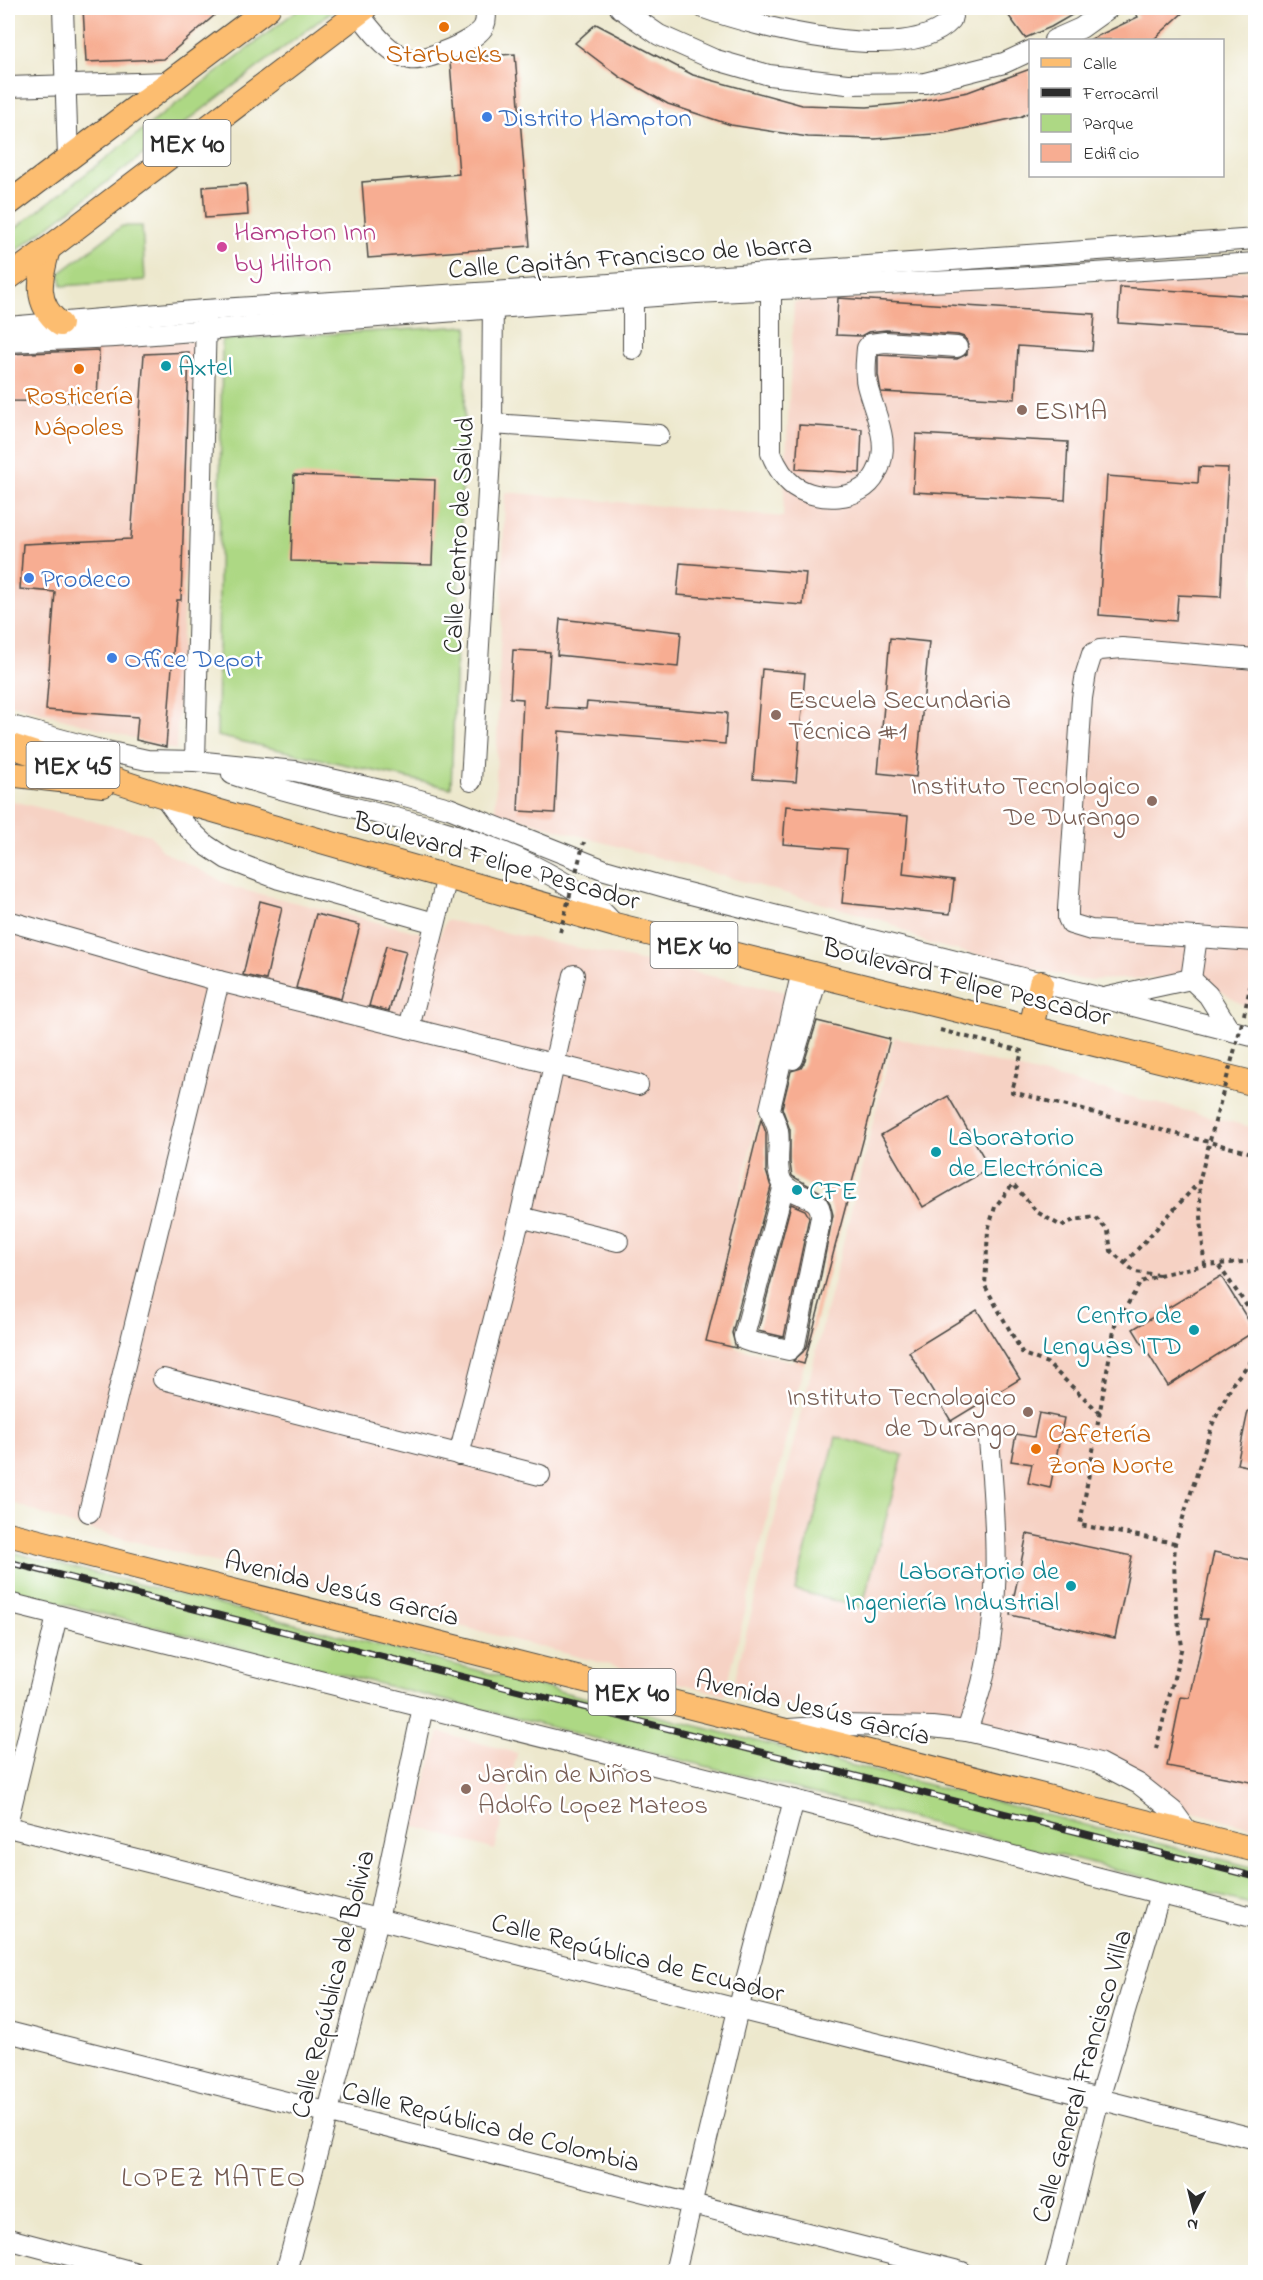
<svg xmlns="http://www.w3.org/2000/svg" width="1263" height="2280" font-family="'Indie Flower',sans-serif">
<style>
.built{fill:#f6d2c4}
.green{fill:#add884;stroke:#6c8258;stroke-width:1.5}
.building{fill:#f7ad92}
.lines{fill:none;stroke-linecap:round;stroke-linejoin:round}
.minor-casing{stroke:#484743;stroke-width:22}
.major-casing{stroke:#484743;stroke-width:26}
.path{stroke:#484743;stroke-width:4;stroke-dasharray:4.5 4.5;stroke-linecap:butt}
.minor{stroke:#fff;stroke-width:20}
.major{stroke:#fcbd6f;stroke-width:24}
.rail-casing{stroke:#2b2b2b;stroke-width:7}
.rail{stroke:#fff;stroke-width:4.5;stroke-dasharray:14;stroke-linecap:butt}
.path-bridge{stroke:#484743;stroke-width:4;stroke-dasharray:4.5 4.5;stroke-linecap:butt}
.food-dot{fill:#e8710a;stroke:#fff;stroke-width:2}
.shop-dot{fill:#3f7fe0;stroke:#fff;stroke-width:2}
.hotel-dot{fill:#d1479c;stroke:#fff;stroke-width:2}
.culture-dot{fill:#0f9aa8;stroke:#fff;stroke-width:2}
.education-dot{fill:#8d6e63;stroke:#fff;stroke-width:2}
.labels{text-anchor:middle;stroke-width:5;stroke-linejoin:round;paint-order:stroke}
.shield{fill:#fff;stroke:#6b6b6b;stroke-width:1.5}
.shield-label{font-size:26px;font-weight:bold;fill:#2b2b2b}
.food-label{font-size:27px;fill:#c56008;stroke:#fff}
.shop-label{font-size:27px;fill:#366cbe;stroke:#fff;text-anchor:start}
.hotel-label{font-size:27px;fill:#b23c85;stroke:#fff;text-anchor:start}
.street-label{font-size:27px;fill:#2b2b2b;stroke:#fff}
.culture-label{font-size:27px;fill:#0d838f;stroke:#fff;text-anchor:start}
.education-label{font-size:27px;fill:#785e54;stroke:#fff;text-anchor:start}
.neighbourhood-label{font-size:28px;letter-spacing:1.5px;fill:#72584f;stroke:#fff}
</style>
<rect width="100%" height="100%" fill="#fff"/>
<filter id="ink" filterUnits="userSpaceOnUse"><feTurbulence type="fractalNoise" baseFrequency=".0167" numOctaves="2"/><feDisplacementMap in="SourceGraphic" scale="12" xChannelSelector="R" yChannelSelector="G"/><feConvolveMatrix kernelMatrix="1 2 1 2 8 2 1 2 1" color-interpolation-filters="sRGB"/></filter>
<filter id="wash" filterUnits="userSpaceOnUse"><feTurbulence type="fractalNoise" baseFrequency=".008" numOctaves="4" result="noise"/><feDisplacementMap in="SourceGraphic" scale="24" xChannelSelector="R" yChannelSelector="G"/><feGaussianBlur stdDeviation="1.35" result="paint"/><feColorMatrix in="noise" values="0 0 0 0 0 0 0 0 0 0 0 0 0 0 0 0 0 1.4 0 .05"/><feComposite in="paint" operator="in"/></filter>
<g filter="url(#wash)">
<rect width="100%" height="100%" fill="#ede8cd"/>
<!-- built -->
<g class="built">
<path d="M1255 270V1013L1222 992 1168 978 1083 980 926 943 888 922 495 812 505 492 783 517 794 302Z"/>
<path d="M197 341 176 750 8 703V349Z"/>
<path d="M8 800 151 835 161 850 235 888 439 937 446 920 787 992 706 1341 804 1364 725 1695 68 1524 8 1501Z"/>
<path d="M894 1037 1255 1128V1828L1189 1811 1096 1756 898 1719 804 1710 731 1695Z"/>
<path d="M439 1732 517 1753 495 1850 414 1826Z"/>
</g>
<!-- green -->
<g class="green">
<path d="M300 8H336L8 257V234Z"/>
<path d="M122 226H142L145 280 62 286 60 273Z"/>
<path d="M468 326 451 788 217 736 222 340Z"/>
<path d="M836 1437 903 1455 862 1608 795 1590Z"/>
<path d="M8 1551 1255 1868V1905L8 1590Z"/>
</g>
<g id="blocks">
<!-- building -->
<g class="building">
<path d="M83 8H223L164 59 86 62Z"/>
<path d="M1003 8H1084L1051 27 1025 38Z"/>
<path d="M1133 8H1188L1153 40H1089L1138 17Z"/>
<path d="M596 24 693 75 802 105 867 107 909 103 968 92 1030 69V112L1020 117 944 133 875 139 808 137 731 125 668 104 620 77 575 43Z"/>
<path d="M515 54 530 246 368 258 362 182 459 174 450 62 459 58Z"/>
<path d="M246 184 248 215 205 218 203 187Z"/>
<path d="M1120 287 1256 296V332L1118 323Z"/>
<path d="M838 298 1095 314 1092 351 1018 346 1015 399 881 392 878 375V355L957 359 967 354 968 342 964 337 958 335 886 330 868 332 861 336 836 335Z"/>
<path d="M99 350 97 402 8 401V354Z"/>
<path d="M189 352 181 600H177L166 747 136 740 138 717 46 710 55 592 20 589 23 544 131 539 144 354Z"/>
<path d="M799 425 862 429 860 473 796 469Z"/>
<path d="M916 434 1068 442 1065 500 913 492Z"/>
<path d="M1199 467 1228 468 1221 597 1178 595 1176 621 1099 615 1107 476 1198 483Z"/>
<path d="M294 475 435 480 432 565 291 561Z"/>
<path d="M680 563 806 573 803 605 677 595Z"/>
<path d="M560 619 681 632 678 667 557 655Z"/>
<path d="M890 638 929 642 916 777 878 773Z"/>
<path d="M513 650 550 652 546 707 586 709 587 702 727 713 725 744 559 731 555 813 518 811 523 699 510 698Z"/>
<path d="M762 669 805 673 796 782 753 779Z"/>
<path d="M786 806 908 816 903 874 954 880 950 914 842 903 847 849 783 844Z"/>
<path d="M260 901 282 907 266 980 243 975Z"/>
<path d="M316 914 360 925 341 999 296 988Z"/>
<path d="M386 946 406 951 389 1011 369 1006Z"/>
<path d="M817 1021 890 1039 804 1364 793 1361 803 1352 807 1346 833 1215 830 1203 824 1194 792 1176 790 1163V1130L782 1108 791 1071 801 1068 804 1063Z"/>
<path d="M948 1096 990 1168 923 1207 881 1135Z"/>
<path d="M761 1119 766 1133V1171L771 1187 732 1333 736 1348 706 1341Z"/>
<path d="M791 1204 805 1210 809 1217 784 1337 758 1331Z"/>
<path d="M1221 1276 1255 1331 1168 1386 1133 1329Z"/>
<path d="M977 1310 1020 1379 951 1421 909 1352Z"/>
<path d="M1248 1411H1256V1468L1237 1464Z"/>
<path d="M1039 1413 1064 1418 1050 1488 1028 1483 1032 1464 1011 1461 1016 1434 1034 1437Z"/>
<path d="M1027 1534 1132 1556 1115 1638 1010 1615Z"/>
<path d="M1214 1552 1256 1561V1783L1167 1766 1181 1697 1190 1698 1207 1619H1200Z"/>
</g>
</g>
</g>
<g filter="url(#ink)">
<use href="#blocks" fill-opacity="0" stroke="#484743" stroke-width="1.5"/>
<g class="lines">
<defs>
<g id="minor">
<path d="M63 8 68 158"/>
<path d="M620 8 659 35 713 59 769 75 847 84 925 83 1004 63 1030 51"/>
<path d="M704 8C756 27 909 67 951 20L954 8"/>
<path d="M358 13C371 29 388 54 410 59 425 62 478 40 484 26 487 19 486 13 484 8"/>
<path d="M1054 40 1081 28 1109 8"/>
<path d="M8 87 169 82"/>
<path d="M771 276V453C776 465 783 478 794 486 818 502 861 502 876 474 893 444 874 414 867 385 864 374 866 360 867 348L870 344 885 342 957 347"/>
<path d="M633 297V349"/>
<path d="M8 327 205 310 493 292 1256 239"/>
<path d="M8 342 115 337 696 293 1014 278 1256 263"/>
<path d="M492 424 659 435"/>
<path d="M1256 659 1122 648 1100 650 1092 654 1086 673 1082 698 1068 909V918L1071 924 1091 930 1256 941"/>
<path d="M8 725 97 749 147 760 195 761 295 771 394 793 449 808 605 870 675 890 1256 1037"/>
<path d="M195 761 206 317"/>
<path d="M232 774C327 807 425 817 517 858 554 875 588 894 615 925"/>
<path d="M471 781 492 424 493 296"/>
<path d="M164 796 185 825 206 845 227 859 279 879 435 923"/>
<path d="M8 921 219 981 638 1085"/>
<path d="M1191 979 1197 937"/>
<path d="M1108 997 1191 979 1208 995 1230 1030"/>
<path d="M409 1028 447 877"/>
<path d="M793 1059 818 975"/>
<path d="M784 1185 744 1336 745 1340 751 1342 789 1350 795 1344 821 1217C821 1191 793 1200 782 1182 774 1168 781 1146 778 1131 777 1124 772 1116 770 1109L802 971"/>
<path d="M520 1217 618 1241"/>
<path d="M163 1379 540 1475"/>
<path d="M459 1455 520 1217 574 975"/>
<path d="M89 1512 219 981"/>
<path d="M8 1603 794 1800 1256 1918"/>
<path d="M789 1729 844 1725 932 1727 967 1731 1077 1757 1099 1763 1139 1784 1173 1811 1189 1833"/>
<path d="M967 1731C972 1715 978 1699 982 1683 1002 1604 996 1521 989 1440"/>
<path d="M8 1820 57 1616"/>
<path d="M8 1827 1099 2099 1256 2139"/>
<path d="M8 2032 962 2272"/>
<path d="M8 2239 133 2272"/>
<path d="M286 2272 378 1920 423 1707"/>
<path d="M675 2272 738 2010 794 1800"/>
<path d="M1055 2272 1099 2099 1160 1894"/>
</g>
<g id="major">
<path d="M8 204 268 8"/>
<path d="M48 249C40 279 33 303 60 324"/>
<path d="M8 278 48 249 365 8"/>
<path d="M8 745 164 796 615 925 1256 1084"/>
<path d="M8 774 103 785"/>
<path d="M1031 1028 1041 983"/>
<path d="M8 1534 1256 1850"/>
</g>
</defs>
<!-- minor casing -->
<use href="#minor" class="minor-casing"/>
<!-- major casing -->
<use href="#major" class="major-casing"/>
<!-- path -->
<g class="path">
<path d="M1244 1015 1250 987 1256 990"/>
<path d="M940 1030 1022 1051 1012 1092 1256 1154"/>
<path d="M1125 1263 1199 1182"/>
<path d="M1204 1265 1199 1182 1217 1114"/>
<path d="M1219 1266 1256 1319"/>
<path d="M1100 1413 1047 1363 1023 1354 985 1286 988 1230 995 1207 1013 1184 1037 1212 1061 1226 1074 1220 1095 1217 1108 1231 1111 1251 1135 1272 1159 1275"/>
<path d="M1175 1543 1080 1525 1115 1325 1141 1282 1159 1275 1204 1265 1256 1261"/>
<path d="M1156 1749 1182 1646 1176 1608 1174 1563 1175 1543 1213 1423 1233 1383 1256 1355"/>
</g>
<!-- minor -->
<use href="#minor" class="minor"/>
<!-- major -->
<use href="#major" class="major"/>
<defs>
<path id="rail" d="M8 1562 1256 1877"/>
</defs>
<!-- rail casing -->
<use href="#rail" class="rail-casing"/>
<!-- rail -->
<use href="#rail" class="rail"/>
<!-- path-bridge -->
<g class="path-bridge">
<path d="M560 932 584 842"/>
<path d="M1217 1114 1242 1023"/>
</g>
</g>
</g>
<!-- markers -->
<g class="food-dot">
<circle cx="444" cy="27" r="6"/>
<circle cx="79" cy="369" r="6"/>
<circle cx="1036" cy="1449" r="6"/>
</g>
<g class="shop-dot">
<circle cx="487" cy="117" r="6"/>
<circle cx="29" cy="578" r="6"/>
<circle cx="112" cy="658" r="6"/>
</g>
<circle class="hotel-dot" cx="222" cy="247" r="6"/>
<g class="culture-dot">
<circle cx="166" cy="366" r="6"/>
<circle cx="936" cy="1152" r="6"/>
<circle cx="797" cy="1190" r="6"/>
<circle cx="1194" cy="1330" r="6"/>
<circle cx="1071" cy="1586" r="6"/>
</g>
<g class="education-dot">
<circle cx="1022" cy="410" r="6"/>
<circle cx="776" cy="715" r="6"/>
<circle cx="1152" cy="801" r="6"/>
<circle cx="1028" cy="1412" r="6"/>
<circle cx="466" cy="1789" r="6"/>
</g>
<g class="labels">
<!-- shield labels -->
<g class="shield">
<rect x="143.5" y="120" width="87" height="46" rx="4.5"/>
<rect x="26.5" y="742" width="93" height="46" rx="4.5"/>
<rect x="650.5" y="922" width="87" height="46" rx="4.5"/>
<rect x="588.5" y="1669" width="87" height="46" rx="4.5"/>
</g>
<g class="shield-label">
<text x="187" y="152">MEX 40</text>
<text x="73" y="774">MEX 45</text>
<text x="694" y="954">MEX 40</text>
<text x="632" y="1701">MEX 40</text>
</g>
<!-- food labels -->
<g class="food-label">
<text x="444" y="62">Starbucks</text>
<text x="79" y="404">Rosticería<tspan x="79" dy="31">Nápoles</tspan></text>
<text x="1048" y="1442" text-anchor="start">Cafetería<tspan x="1048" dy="31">Zona Norte</tspan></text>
</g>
<!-- shop labels -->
<g class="shop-label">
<text x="499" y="126">Distrito Hampton</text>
<text x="41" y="587">Prodeco</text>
<text x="124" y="667">Office Depot</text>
</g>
<!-- hotel labels -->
<g class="hotel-label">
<text x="234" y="240">Hampton Inn<tspan x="234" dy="31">by Hilton</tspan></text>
</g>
<!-- street labels -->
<g class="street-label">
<text transform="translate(630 256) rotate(-4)" y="9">Calle Capitán Francisco de Ibarra</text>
<text transform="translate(458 535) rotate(-87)" y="9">Calle Centro de Salud</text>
<text transform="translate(497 860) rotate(16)" y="9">Boulevard Felipe Pescador</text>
<text transform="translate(967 981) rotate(14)" y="9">Boulevard Felipe Pescador</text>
<text transform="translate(342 1588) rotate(14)" y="9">Avenida Jesús García</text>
<text transform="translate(813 1707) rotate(14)" y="9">Avenida Jesús García</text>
<text transform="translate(638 1957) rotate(14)" y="9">Calle República de Ecuador</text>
<text transform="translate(332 1984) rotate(-76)" y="9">Calle República de Bolivia</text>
<text transform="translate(1081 2076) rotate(-74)" y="9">Calle General Francisco Villa</text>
<text transform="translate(491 2126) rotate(14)" y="9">Calle República de Colombia</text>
</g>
<!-- culture labels -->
<g class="culture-label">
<text x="178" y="375">Axtel</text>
<text x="948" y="1145">Laboratorio<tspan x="948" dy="31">de Electrónica</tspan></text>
<text x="809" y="1199">CFE</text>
<text x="1182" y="1323" text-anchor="end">Centro de<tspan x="1182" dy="31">Lenguas ITD</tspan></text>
<text x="1059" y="1579" text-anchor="end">Laboratorio de<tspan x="1059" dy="31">Ingeniería Industrial</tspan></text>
</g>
<!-- education labels -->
<g class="education-label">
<text x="1034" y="419">ESIMA</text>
<text x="788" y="708">Escuela Secundaria<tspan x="788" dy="31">Técnica #1</tspan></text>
<text x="1140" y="794" text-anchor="end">Instituto Tecnologico<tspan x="1140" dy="31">De Durango</tspan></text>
<text x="1016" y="1405" text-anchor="end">Instituto Tecnologico<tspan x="1016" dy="31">de Durango</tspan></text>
<text x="478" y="1782">Jardin de Niños<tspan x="478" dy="31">Adolfo Lopez Mateos</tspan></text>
</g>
<!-- neighbourhood labels -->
<g class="neighbourhood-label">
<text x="214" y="2186">LOPEZ MATEO</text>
</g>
</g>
<!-- margin -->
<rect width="1263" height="2280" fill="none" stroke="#fff" stroke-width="30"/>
<!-- legend -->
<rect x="1029" y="39" width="195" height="138" fill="#ffffff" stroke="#aaaaaa" stroke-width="1.5"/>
<rect x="1041" y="58" width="30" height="9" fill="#fcbd6f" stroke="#aaaaaa" stroke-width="1.5"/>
<text x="1083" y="69" font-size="18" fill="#2b2b2b">Calle</text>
<rect x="1041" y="88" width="30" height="9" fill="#2b2b2b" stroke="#aaaaaa" stroke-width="1.5"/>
<text x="1083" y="99" font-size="18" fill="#2b2b2b">Ferrocarril</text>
<rect x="1041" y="114" width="30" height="18" fill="#add884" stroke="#aaaaaa" stroke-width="1.5"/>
<text x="1083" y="129" font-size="18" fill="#2b2b2b">Parque</text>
<rect x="1041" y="144" width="30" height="18" fill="#f7ad92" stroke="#aaaaaa" stroke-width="1.5"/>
<text x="1083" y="159" font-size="18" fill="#2b2b2b">Edificio</text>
<!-- north arrow -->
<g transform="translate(1194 2211) rotate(187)" stroke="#ffffff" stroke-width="4.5" paint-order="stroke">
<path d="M0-4.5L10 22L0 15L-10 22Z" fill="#2b2b2b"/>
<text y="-9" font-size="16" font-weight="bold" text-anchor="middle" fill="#2b2b2b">N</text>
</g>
</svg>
